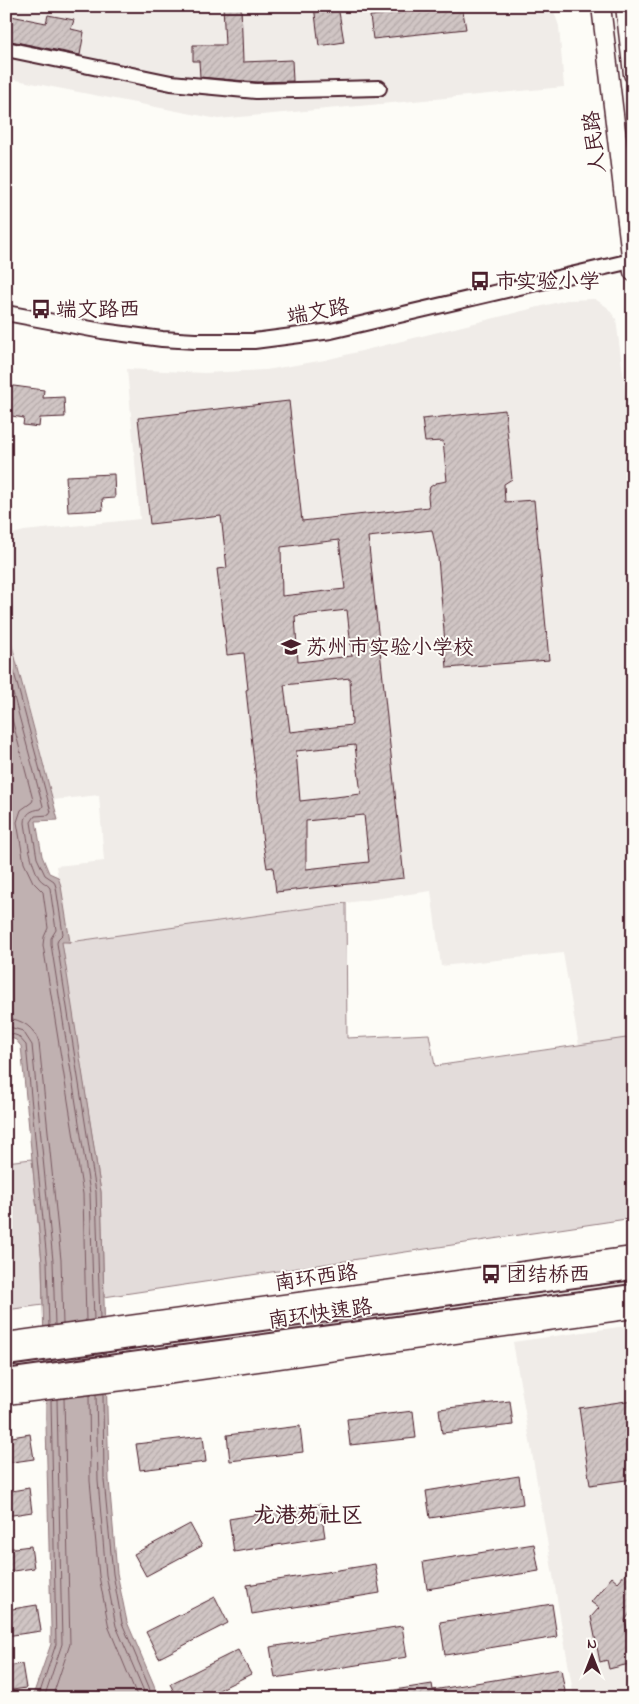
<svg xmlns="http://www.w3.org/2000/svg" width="639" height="1704" font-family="'Indie Flower','LXGW WenKai TC',sans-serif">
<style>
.built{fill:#f0ece8}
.green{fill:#e3dcda;stroke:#967e82}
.water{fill:#c0b1b1;stroke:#91777b}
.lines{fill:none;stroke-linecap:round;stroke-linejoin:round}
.shore{stroke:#795961;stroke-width:1}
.building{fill:url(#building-hatch);stroke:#4a1f2b;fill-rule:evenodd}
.minor-casing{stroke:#4a1f2b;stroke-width:18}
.major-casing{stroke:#4a1f2b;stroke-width:21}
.highway-casing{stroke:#4a1f2b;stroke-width:24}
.minor{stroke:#fdfcf7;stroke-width:14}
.major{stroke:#fdfcf7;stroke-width:18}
.highway{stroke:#fdfcf7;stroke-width:20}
.labels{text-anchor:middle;stroke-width:4;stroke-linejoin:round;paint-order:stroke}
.street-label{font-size:21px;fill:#4a1f2b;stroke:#fdfcf7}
.poi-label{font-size:21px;fill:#4a1f2b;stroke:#fdfcf7;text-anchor:start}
.neighbourhood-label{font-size:22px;font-weight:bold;fill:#4a1f2b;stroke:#fdfcf7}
</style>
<defs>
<pattern id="building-hatch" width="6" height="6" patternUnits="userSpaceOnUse" patternTransform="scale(1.25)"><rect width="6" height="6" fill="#d0c5c4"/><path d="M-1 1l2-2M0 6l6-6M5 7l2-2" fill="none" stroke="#b4a9a9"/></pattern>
</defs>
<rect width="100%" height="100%" fill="#fdfcf7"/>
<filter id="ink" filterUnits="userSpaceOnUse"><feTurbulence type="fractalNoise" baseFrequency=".02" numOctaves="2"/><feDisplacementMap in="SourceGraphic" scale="10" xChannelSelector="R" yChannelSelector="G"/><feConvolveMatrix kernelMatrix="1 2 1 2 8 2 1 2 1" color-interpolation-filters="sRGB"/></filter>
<g filter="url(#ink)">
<!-- built -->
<g class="built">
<path d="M6 6H552L559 26 564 87 218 119 6 78Z"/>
<path d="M595 299 607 307 616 319 633 451V1037L579 1046 563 953 441 966 431 891 70 942 56 866 104 861 99 795 53 800 6 623V536L24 531 140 519 127 369 204 373 266 370 325 360 567 300Z"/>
<path d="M633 1325V1698H574L513 1342Z"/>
</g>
<!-- green -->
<g class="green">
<path d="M346 903 347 1038 429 1034 435 1066 633 1037V1218L104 1297 101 1192 61 941 70 942Z"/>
<path d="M32 1159 42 1262 43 1305 6 1310V1162Z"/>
</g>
<!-- water -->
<path class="water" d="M6 623 58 820 36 821 42 856 49 873 58 877 61 886 70 942H62L101 1192 109 1480 117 1573 127 1622 154 1685 157 1698H32L51 1644V1626L42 1262 21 1046 16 1040 6 1036Z"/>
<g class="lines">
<!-- shore -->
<g class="shore">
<path d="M6 642 51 812 49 815 35 816 31 822 37 858 45 875 54 881 56 887 63 934 58 939 57 943 96 1192 100 1319"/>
<path d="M6 667 43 806 41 809C32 810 25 813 25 823 28 842 30 861 39 878 42 883 47 883 50 888L56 930 51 938V944L90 1193 94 1320"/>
<path d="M6 696 33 800 32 802 21 810 17 822 24 863 33 882 43 892 48 928 44 937 43 945 83 1194 86 1321"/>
<path d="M6 1018C22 1019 35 1028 39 1043L61 1260 63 1324"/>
<path d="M6 1026 23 1031 32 1045 53 1261 55 1325"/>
<path d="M6 1032 18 1036 26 1045 47 1261 49 1326"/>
<path d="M96 1394 98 1481 106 1575 116 1626 143 1689 146 1698"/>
<path d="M103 1394 104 1480 113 1574 122 1623 149 1687 152 1698"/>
<path d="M89 1395 90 1481 99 1576 109 1628 138 1698"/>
<path d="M38 1698 56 1644 51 1400"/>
<path d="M44 1698 62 1644 57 1399"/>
<path d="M52 1698 70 1644 64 1398"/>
</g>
</g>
<!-- building -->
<g class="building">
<path d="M223 6H241L243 62 292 60 293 81 257 82 200 77 199 61H193V45H225Z"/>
<path d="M314 6H338L344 42 319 46Z"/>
<path d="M462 6 466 29 373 39 370 16Z"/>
<path d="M6 15 46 23 48 15 74 20 71 29 84 32 80 55 6 40Z"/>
<path d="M6 385 44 390 43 398 64 397 65 417 40 418 39 427 23 425 24 418 6 415Z"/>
<path d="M289 401 302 521 429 507 428 496 430 487 436 483 447 481 443 441 425 442 422 419 505 410 512 479 504 484 505 502 534 500 549 660 447 668 438 558 432 530 368 537 404 878 276 892 273 867 267 868 263 843 246 690 248 689 244 653 227 655 217 569 227 568 221 516 150 524 138 418ZM339 540 345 589 282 596 281 547ZM347 610 352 656 298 662 295 616ZM350 678 352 725 290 732 284 685ZM355 745 361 794 300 801 296 751ZM364 815 369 862 306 869V821Z"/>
<path d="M114 474 115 498 102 499 103 510 68 512 66 476Z"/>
<path d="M633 1400V1479L590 1485 579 1408Z"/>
<path d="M510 1401 513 1425 442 1433 439 1409Z"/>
<path d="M413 1411 416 1438 350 1445 347 1419Z"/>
<path d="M300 1426 303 1452 230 1461 227 1435Z"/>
<path d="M30 1434 34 1459 6 1463V1438Z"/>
<path d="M203 1436 206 1462 140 1470 136 1444Z"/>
<path d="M519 1476 523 1504 430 1518 426 1491Z"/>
<path d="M29 1488 32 1512 6 1516V1492Z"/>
<path d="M320 1504 325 1537 234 1552 229 1519Z"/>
<path d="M190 1524 202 1546 146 1576 134 1554Z"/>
<path d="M534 1544 539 1571 427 1589 423 1562Z"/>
<path d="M31 1546 34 1568 6 1572V1549Z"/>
<path d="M375 1564 380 1593 252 1614 247 1585Z"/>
<path d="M633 1565V1610L625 1620 633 1654V1663L609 1669 607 1660 600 1662 591 1617 599 1608 591 1602 612 1577 618 1582Z"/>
<path d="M215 1597 228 1623 159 1658 146 1632Z"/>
<path d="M552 1604 557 1637 445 1655 440 1622Z"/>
<path d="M37 1605 41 1631 6 1636V1610Z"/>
<path d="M402 1626 407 1657 275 1678 270 1647Z"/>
<path d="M238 1650 251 1674 203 1698H177L170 1684Z"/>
<path d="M22 1664 26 1688 6 1691V1666Z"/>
<path d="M561 1669 566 1697 382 1698V1692L432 1684 433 1690Z"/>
</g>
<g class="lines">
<defs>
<g id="minor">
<path d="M6 49 171 83 256 91 379 88"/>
<path d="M6 313 102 331 162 339 195 341H254L331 331 631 261"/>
</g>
<g id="major">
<path d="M601 6 633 272"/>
<path d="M625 6 633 74"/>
<path d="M6 1342 633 1256"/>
<path d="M6 1395 123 1381 633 1309"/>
</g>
<g id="highway">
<path d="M6 1355 633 1269"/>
<path d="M6 1380 633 1295"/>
</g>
</defs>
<!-- minor casing -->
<use href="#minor" class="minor-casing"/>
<!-- major casing -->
<use href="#major" class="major-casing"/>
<!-- highway casing -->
<use href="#highway" class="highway-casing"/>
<!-- minor -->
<use href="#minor" class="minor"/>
<!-- major -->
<use href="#major" class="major"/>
<!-- highway -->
<use href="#highway" class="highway"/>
</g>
</g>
<!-- icons -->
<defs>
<symbol id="bus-bare" viewBox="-9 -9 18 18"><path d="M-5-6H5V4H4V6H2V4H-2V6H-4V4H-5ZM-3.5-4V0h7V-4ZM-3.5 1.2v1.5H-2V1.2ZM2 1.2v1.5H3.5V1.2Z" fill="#4a1f2b" stroke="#fdfcf7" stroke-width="2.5" paint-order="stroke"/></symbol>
<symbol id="school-bare" viewBox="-9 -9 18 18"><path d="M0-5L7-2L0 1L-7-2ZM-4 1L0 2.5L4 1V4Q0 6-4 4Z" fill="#4a1f2b" stroke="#fdfcf7" stroke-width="2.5" paint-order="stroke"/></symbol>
</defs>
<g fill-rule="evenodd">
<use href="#bus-bare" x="466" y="267" width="28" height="28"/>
<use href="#bus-bare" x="27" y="295" width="28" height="28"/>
<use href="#school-bare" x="277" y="633" width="28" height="28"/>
<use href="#bus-bare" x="477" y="1260" width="28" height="28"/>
</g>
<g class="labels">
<!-- street labels -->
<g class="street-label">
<text transform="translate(594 142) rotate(-97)" y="7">人民路</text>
<text transform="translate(318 311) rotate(-10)" y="7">端文路</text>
<text transform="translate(316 1277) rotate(-8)" y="7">南环西路</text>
<text transform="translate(320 1313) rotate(-8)" y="7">南环快速路</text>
</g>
<!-- poi labels -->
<g class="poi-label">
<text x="495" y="288">市实验小学</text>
<text x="56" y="316">端文路西</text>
<text x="306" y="654">苏州市实验小学校</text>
<text x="506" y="1281">团结桥西</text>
</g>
<!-- neighbourhood labels -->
<g class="neighbourhood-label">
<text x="308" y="1522">龙港苑社区</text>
</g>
</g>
<!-- margin -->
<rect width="639" height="1704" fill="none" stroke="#fdfcf7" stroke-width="25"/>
<rect x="12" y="12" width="614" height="1679" fill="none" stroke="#4a1f2b" stroke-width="2" filter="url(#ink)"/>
<!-- north arrow -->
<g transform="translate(592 1656)" stroke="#fdfcf7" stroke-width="4" paint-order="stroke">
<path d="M0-4L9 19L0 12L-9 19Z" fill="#4a1f2b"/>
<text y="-8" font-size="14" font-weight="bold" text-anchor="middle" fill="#4a1f2b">N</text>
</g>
</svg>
